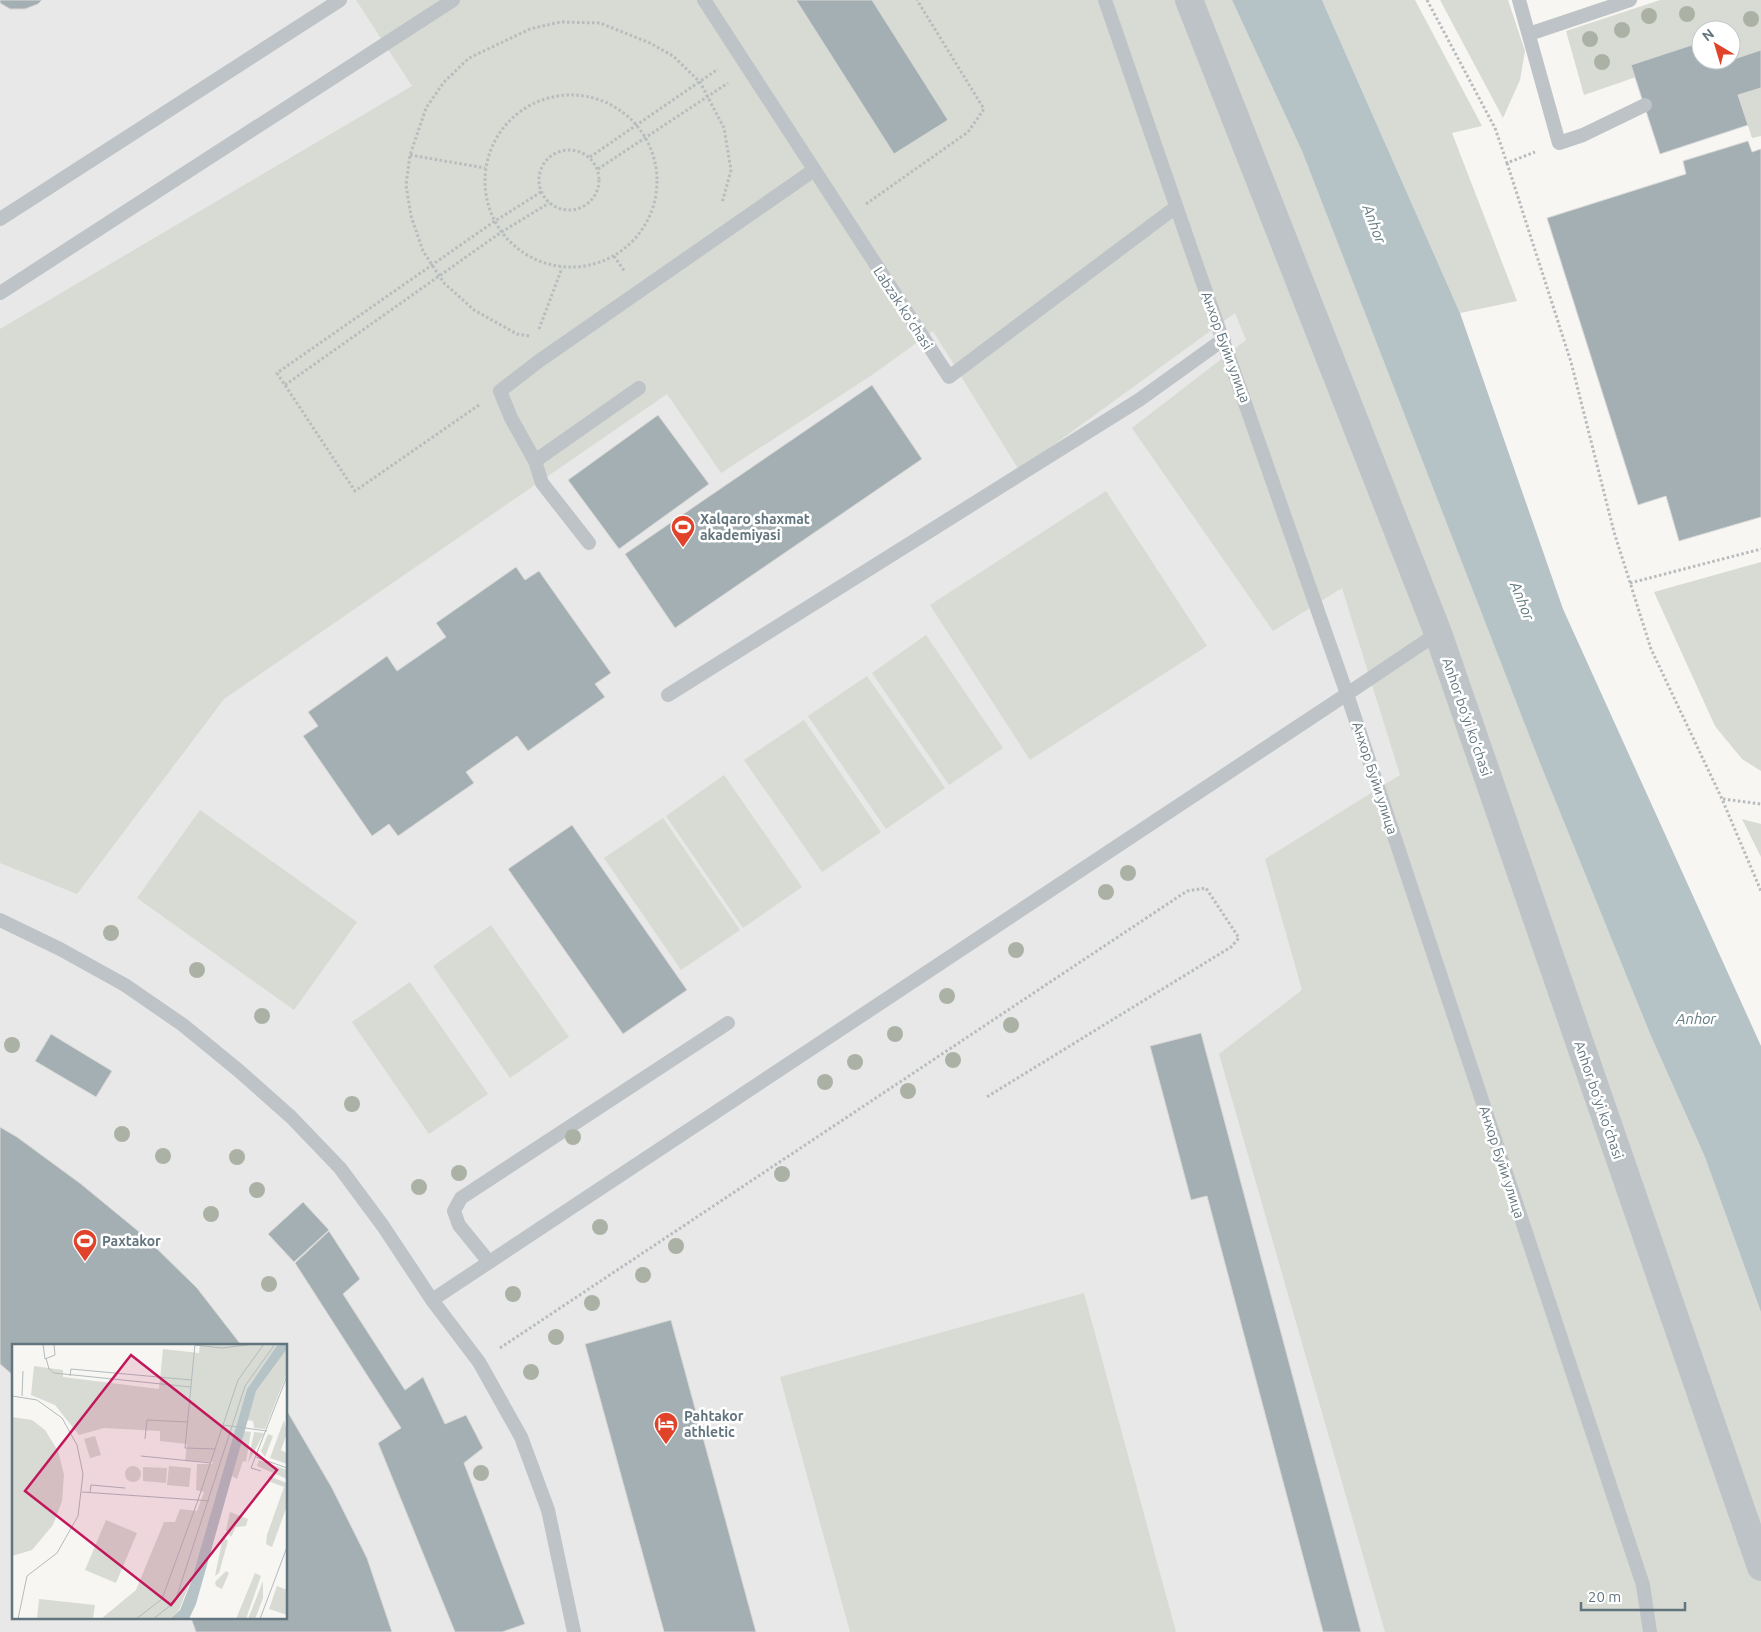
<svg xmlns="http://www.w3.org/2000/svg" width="1761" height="1632" font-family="Ubuntu,sans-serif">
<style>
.built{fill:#e7e8e7;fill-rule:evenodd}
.green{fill:#d7dbd3}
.water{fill:#b5c3c6}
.building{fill:#a4afb3;stroke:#d8d8d6}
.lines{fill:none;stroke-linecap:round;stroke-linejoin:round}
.path{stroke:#b8bcbe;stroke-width:3;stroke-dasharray:2.5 2.5;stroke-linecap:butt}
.lane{stroke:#bdc3c6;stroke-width:14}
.street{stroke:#bdc3c6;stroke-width:28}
.tree{fill:#abb2a5}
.labels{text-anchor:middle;stroke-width:5;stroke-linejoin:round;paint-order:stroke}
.street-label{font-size:14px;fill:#62757e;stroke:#fff}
.poi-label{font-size:14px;font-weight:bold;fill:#62757e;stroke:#fff;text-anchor:start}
.water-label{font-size:15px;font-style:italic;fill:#627b80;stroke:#fff}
.inset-road{fill:none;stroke:#b2babd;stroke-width:1}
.view{fill:#c2185b;fill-opacity:0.15;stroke:#c2185b;stroke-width:2.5}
.inset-edge{fill:none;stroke:#62757e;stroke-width:2.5}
</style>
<rect width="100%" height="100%" fill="#f7f6f3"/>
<!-- built -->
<path class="built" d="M0 0H1290L1761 1199V1632H0ZM14 1346H286V1618H14Z"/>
<!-- green -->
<g class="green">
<path d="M356 0H1232L1302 151 1538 758 1651 1036 1705 1157 1761 1312V1632H1385L1219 1054 1302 990 1265 859 1400 775 1342 588 1273 631 1132 428 1246 340 1235 313 1019 470 933 331 872 375 721 473 667 394 224 699 77 894 0 863V329L412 86Z"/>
<path d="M1322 0H1415L1482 126 1452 133 1517 301 1460 313Z"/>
<path d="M1440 0H1508L1525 51 1520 80 1503 118Z"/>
<path d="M1660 0H1761V50L1731 60V30H1701V42L1636 77 1584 95 1566 31Z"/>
<path d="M1761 88V136L1752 138 1738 95Z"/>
<path d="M1106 491 1207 646 1030 760 930 605Z"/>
<path d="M1761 562V771L1742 759 1715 726 1654 592Z"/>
<path d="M926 635 1003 748 949 785 872 673Z"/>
<path d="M867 676 945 788 886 829 808 716Z"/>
<path d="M804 720 881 832 822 872 744 760Z"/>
<path d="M724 775 802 887 743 928 666 816Z"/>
<path d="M200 810 357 922 294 1010 137 898Z"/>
<path d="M663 818 740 930 681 970 604 858Z"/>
<path d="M1742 819 1761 824V857Z"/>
<path d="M491 925 569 1037 510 1078 433 966Z"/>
<path d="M410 982 488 1094 429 1134 352 1022Z"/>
<path d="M1084 1293 1176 1632H850L780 1377Z"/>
</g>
<!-- water -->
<path class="water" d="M1232 0H1322L1460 313 1563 609 1761 1046V1312L1705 1157 1651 1036 1538 758 1302 151Z"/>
<!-- building -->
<g class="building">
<path d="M0 0H42L38 4 25 9H10L0 3Z"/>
<path d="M796 0H872L948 120 894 154Z"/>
<path d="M1701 42V60H1724L1725 62 1761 50V88L1738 95 1748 125 1660 154 1631 65Z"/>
<path d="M1748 141 1752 152 1761 149V517L1679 541 1666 496 1638 505 1547 218 1686 174 1683 161Z"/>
<path d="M872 385 922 459 675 628 625 554Z"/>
<path d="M658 415 709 484 619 549 568 480Z"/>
<path d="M516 567 525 580 539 571 611 673 595 684 605 697 528 751 517 736 466 772 474 783 398 836 389 824 372 836 303 736 318 726 308 712 387 656 397 671 446 637 436 623Z"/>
<path d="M572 825 687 990 623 1034 508 869Z"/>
<path d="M1201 1033 1361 1632H1323L1207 1196 1191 1200 1150 1046Z"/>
<path d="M51 1034 112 1071 96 1097 35 1061Z"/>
<path d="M0 1127 17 1137 81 1184 143 1235 197 1288 242 1346H14V1376L0 1364Z"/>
<path d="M303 1202 329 1230 294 1262 268 1234Z"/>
<path d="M329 1231 360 1279 343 1294 405 1390 423 1377 445 1424 466 1415 483 1448 464 1463 525 1624 502 1632H455L378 1443 401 1428 295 1263Z"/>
<path d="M671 1320 756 1632H664L585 1344Z"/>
<path d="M286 1409 332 1488 367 1558 392 1632H196L191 1618H286Z"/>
</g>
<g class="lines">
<!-- path -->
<g class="path">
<path d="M1427 0 1495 128 1507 163 1535 152"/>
<circle cx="571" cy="181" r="86"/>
<circle cx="569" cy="180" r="30"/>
<path d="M410 155 485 168"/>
<path d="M590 157 718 69"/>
<path d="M1507 163 1571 362 1614 532 1651 649 1722 799 1761 891"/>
<path d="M598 169 728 83"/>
<path d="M866 204 968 132 984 109 917 0"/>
<path d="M614 256 625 272"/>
<path d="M539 329 562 268"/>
<path d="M529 336 517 334 474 310 444 283 423 251 411 216 406 185 410 155 426 108 444 82 469 58 530 29 560 22 600 23 650 43 673 56 700 82 724 128 731 170 722 203"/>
<path d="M285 385 500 233 549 203"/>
<path d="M479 405 355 491 277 373 495 221 541 192"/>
<path d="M1630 583 1761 549"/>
<path d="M1723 799 1761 804"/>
<path d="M500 1348 1187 891 1206 888 1239 938 1231 947 985 1098"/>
</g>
<!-- lane -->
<g class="lane">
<path d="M704 0 949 377 1176 207"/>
<path d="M1519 0 1559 143 1583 135 1645 105"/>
<path d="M1529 34 1630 0"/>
<path d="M0 219 340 0"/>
<path d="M0 293 453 0"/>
<path d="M535 461 639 388"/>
<path d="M589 543 542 483 535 461 511 418 500 391 539 361 814 170"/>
<path d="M1438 633 1347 694 1643 1585 1650 1632"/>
<path d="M668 695 1139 400 1224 339"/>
<path d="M0 920 60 949 125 985 183 1025 238 1070 291 1117 340 1168 383 1226 432 1300 479 1362 521 1437 548 1510 574 1632"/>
<path d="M489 1262 459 1225 454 1211 461 1198 728 1023"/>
<path d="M432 1300 1347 694C1266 462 1184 232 1105 0"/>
</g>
<!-- street -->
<path class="street" d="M1189 0 1438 633 1761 1567"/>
</g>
<!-- trees -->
<g class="tree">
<circle cx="1687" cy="14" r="8"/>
<circle cx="1649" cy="16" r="8"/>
<circle cx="1751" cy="19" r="8"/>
<circle cx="1622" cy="30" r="8"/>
<circle cx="1590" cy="39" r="8"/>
<circle cx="1602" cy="62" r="8"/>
<circle cx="1128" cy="873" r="8"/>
<circle cx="1106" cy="892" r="8"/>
<circle cx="111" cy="933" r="8"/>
<circle cx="1016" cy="950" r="8"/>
<circle cx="197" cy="970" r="8"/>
<circle cx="947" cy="996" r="8"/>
<circle cx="262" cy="1016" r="8"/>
<circle cx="1011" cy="1025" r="8"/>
<circle cx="895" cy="1034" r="8"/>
<circle cx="12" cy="1045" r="8"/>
<circle cx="953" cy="1060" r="8"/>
<circle cx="855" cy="1062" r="8"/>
<circle cx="825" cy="1082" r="8"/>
<circle cx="908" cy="1091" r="8"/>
<circle cx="352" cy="1104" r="8"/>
<circle cx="122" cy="1134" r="8"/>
<circle cx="573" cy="1137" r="8"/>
<circle cx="163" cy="1156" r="8"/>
<circle cx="237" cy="1157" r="8"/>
<circle cx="459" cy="1173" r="8"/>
<circle cx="782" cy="1174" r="8"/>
<circle cx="419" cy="1187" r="8"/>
<circle cx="257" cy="1190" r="8"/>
<circle cx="211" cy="1214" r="8"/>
<circle cx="600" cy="1227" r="8"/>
<circle cx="676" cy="1246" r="8"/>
<circle cx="643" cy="1275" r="8"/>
<circle cx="269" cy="1284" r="8"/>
<circle cx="513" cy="1294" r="8"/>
<circle cx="592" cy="1303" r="8"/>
<circle cx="556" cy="1337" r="8"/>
<circle cx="531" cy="1372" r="8"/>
<circle cx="481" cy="1473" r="8"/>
</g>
<!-- icons -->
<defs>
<symbol id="stadium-pin" viewBox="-11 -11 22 30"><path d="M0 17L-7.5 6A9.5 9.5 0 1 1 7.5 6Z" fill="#e0422a" stroke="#fff"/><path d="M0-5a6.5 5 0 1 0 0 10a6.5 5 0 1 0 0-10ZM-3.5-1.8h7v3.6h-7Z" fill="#fff"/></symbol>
<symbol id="hotel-pin" viewBox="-11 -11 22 30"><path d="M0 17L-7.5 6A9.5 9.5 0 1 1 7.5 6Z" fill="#e0422a" stroke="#fff"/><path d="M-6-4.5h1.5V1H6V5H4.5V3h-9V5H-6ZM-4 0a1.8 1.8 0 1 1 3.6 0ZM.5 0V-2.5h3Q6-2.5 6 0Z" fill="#fff"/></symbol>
</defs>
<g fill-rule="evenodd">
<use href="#stadium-pin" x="669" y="513" width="28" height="38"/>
<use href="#stadium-pin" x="71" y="1227" width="28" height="38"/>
<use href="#hotel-pin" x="652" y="1410" width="28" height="38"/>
</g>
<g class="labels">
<!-- street labels -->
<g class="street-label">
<text transform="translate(903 308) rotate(57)" y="5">Labzak ko'chasi</text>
<text transform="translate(1226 347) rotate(70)" y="5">Анхор Буйи улица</text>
<text transform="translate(1467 717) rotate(71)" y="5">Anhor bo‘yi ko‘chasi</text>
<text transform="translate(1375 778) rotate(72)" y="5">Анхор Буйи улица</text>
<text transform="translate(1599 1100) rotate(71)" y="5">Anhor bo‘yi ko‘chasi</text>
<text transform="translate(1502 1162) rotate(72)" y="5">Анхор Буйи улица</text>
</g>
<!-- poi labels -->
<g class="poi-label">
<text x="700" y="524">Xalqaro shaxmat<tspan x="700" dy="16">akademiyasi</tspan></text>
<text x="102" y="1246">Paxtakor</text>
<text x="684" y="1421">Pahtakor<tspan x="684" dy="16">athletic</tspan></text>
</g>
<!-- water labels -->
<g class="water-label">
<text transform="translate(1374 224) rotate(69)" y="5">Anhor</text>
<text transform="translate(1522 601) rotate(68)" y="5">Anhor</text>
<text x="1696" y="1024">Anhor</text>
</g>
</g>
<!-- overview -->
<g transform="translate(12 1344)">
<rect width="275" height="275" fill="#f7f6f3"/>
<path d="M188 0H266L235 45 186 218 167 266 158 275H89L124 246 152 178H163L168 165 185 167 192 148 184 146 185 120H200L201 118 173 117 175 100 148 97V87L92 84 67 91 43 61 19 51 22 22 51 26V33L147 45 151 5 187 9ZM275 5V29L253 85 242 84 241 77 234 76 244 47ZM0 73 20 76 33 86 46 107 52 131 50 157 41 181 20 206 0 212ZM272 76 275 89 269 106 275 109V120L258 114ZM231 87 239 88 234 118 231 117 225 135 220 132ZM242 88 252 89 236 119ZM256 90 261 92 253 113 249 107ZM83 92 89 111 78 114 72 95ZM247 116 275 126V135L245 122ZM113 130a8 8 0 1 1 16 0a8 8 0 1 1-16 0ZM157 122 179 124 177 143 155 141ZM131 123 155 124 154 139 131 137ZM257 132 275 139V162L260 203 254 200 255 191 272 143 256 137ZM218 168 236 175 234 182 224 183 219 193 214 186ZM94 176 125 189 104 239 73 226ZM211 193 216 197 207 229 203 232ZM214 227 217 229 210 245 204 242 203 238ZM243 229 249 232 234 275H224ZM251 237V254L243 275H236ZM265 242 275 246V271L257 265ZM27 255 83 261 81 275H25Z" fill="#d7dbd3"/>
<path d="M266 0H275V5L244 47 184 260 177 275H158L168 266 179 238 235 45Z" fill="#b5c3c6"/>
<path class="inset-road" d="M31 0 33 15 43 11 42 0M183 0 173 104 203 105M183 1 210 4 242 0M34 14 37 25 42 29 179 43M58 32 59 25 179 36M0 52 25 56 50 74 65 101 71 130 66 172 45 209 15 232 6 275M10 52 11 27M211 81 255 87M133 95 135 76 176 78M129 112 199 119M244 113 275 124M249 127 239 124 275 32M70 148 186 156 226 36 252 0M78 148 79 141 113 144M124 275 150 255 186 156 197 157M141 275 163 258 233 42 263 0M248 275 275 203"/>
<path class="view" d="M119 11 265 126 159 261 13 147Z"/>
<rect width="275" height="275" class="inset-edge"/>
</g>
<!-- north arrow -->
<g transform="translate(1716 45) rotate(322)"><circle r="24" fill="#ffffff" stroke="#c0c8cb"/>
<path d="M0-4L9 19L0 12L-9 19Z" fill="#e0422a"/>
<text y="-8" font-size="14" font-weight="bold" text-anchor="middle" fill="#62757e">N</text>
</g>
<!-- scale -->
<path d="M1581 1602v8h104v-8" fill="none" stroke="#62757e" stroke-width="2.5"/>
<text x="1588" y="1602" font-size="15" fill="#62757e" stroke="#ffffff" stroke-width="4" paint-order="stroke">20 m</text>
</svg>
